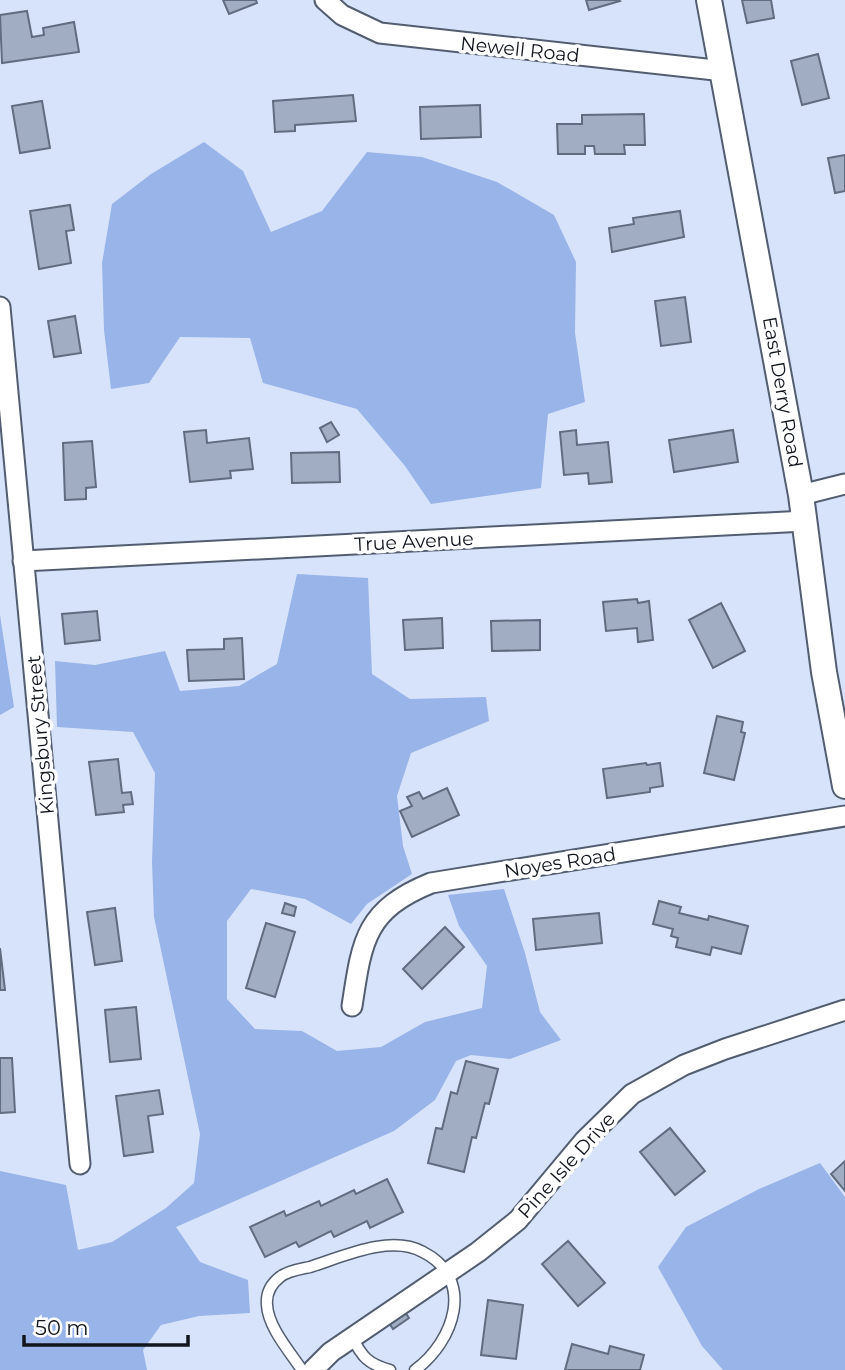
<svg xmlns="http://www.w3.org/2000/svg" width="845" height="1370" font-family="Montserrat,sans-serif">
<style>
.green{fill:#99b4e8}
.building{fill:#a1adc3;stroke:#626c80;stroke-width:2}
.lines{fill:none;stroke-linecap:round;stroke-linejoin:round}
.service-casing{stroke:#525d70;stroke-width:13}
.minor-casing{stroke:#525d70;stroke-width:23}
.tertiary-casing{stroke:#525d70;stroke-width:28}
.service{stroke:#fff;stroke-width:10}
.minor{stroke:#fff;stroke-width:19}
.tertiary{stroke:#fff;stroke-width:24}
.labels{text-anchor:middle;stroke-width:7;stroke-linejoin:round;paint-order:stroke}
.street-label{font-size:19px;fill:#11151d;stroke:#fff}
</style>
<rect width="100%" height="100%" fill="#d7e3fa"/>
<!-- green -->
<g class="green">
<path d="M204 142 243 171 271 232 322 211 367 152 422 157 497 182 554 215 576 262 575 333 585 402 548 414 541 488 431 504 405 466 357 409 263 383 250 338 180 337 149 383 111 389 104 330 102 263 112 204 151 174Z"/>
<path d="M297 574 368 578 372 674 410 699 486 697 489 721 411 753 397 796 403 846 412 874 367 904 351 924 305 899 251 889 227 921V999L255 1029 302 1031 337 1051 381 1047 425 1022 482 1008 487 966 459 926 448 895 504 889 525 953 540 1012 561 1040 510 1059 471 1055 456 1061 435 1100 394 1131 176 1227 200 1262 248 1280 250 1313 199 1316 161 1325 143 1350 147 1370H0V1171L66 1185 78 1250 112 1242 166 1208 194 1183 200 1134 154 917 152 862 155 773 133 732 57 727 55 661 95 665 165 651 180 691 239 686 277 664Z"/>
<path d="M0 615 14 707 0 715Z"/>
<path d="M820 1163 845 1197V1370H723L702 1346 658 1267 686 1227 759 1189Z"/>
</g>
<!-- building -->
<g class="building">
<path d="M223 0H256L257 3 229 14Z"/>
<path d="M586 0H619L620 1 589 10Z"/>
<path d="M742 0H771L774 18 747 23Z"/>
<path d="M27 11 32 37 44 35 43 28 74 22 79 52 2 63 0 15Z"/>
<path d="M818 54 829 98 802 105 791 61Z"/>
<path d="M353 95 356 121 295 125V131L275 132 273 101Z"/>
<path d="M42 101 50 148 20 153 12 106Z"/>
<path d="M480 105 481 137 421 139 420 107Z"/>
<path d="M644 114 645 145H624L625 154H595L594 146H585V154H558L557 124H582V115Z"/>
<path d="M845 155V191L835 193 828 158Z"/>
<path d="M70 205 74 230 66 231 71 263 39 269 30 211Z"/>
<path d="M680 211 684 237 612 252 609 228 634 224 633 218Z"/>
<path d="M685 297 691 342 661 346 655 301Z"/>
<path d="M75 316 81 353 54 357 48 321Z"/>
<path d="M331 422 339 435 327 442 320 428Z"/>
<path d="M206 430 207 443 249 438 253 469 230 471 231 478 190 482 184 432Z"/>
<path d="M576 430 577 445 608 442 612 482 589 484 588 473 564 475 560 432Z"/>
<path d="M733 430 738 462 674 472 669 440Z"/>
<path d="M92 441 96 487 86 488V499L65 500 63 443Z"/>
<path d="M339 452 340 482 292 483 291 453Z"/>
<path d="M637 599 638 603 649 601 653 640 638 642 637 628 606 631 603 602Z"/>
<path d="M721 603 745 651 713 668 689 620Z"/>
<path d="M97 611 100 640 65 644 62 614Z"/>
<path d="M442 618 443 648 405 650 403 620Z"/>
<path d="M540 620V650L492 651 491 621Z"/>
<path d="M242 638 244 679 189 681 187 650 224 649V639Z"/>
<path d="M717 716 743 722 741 732 745 733 734 780 704 773Z"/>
<path d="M118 759 122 793 131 792 133 804 123 805 124 812 96 815 89 762Z"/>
<path d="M646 763 647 765 660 763 663 786 650 788V792L607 798 603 769Z"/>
<path d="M447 788 459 815 412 837 400 811 412 806 407 797 419 792 423 799Z"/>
<path d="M659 901 681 907 679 913 708 920 709 916 748 926 741 954 712 947 710 955 676 947 678 938 671 936 673 929 653 924Z"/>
<path d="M285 903 296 907 294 916 282 913Z"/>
<path d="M115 908 122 961 95 965 87 912Z"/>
<path d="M599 913 602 943 536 950 533 919Z"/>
<path d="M266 923 295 932 275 997 246 988Z"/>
<path d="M445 927 464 947 422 989 403 969Z"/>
<path d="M0 948 5 990H0Z"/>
<path d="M136 1007 141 1059 110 1062 105 1010Z"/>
<path d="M0 1058H12L15 1112 0 1113Z"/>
<path d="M466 1061 498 1069 489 1104 485 1103 476 1138 472 1137 464 1172 428 1163 436 1128 442 1129 451 1092 457 1094Z"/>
<path d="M159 1090 163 1114 148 1116 153 1152 124 1156 116 1096Z"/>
<path d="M670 1128 705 1171 675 1195 640 1152Z"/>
<path d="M845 1161V1191L831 1174Z"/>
<path d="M387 1179 403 1212 370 1228 367 1221 334 1237 331 1231 299 1247 296 1242 265 1257 250 1227 284 1211 286 1216 319 1201 321 1206 354 1190 356 1194Z"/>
<path d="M568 1241 605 1283 578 1306 542 1264Z"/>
<path d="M488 1300 523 1305 516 1359 481 1355Z"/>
<path d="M405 1312 409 1318 393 1329 389 1323Z"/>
<path d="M572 1344 608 1354 610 1346 644 1355 640 1370H565Z"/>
</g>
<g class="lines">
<defs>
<g id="service">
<path d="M352 1337C362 1357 368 1364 390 1370"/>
<path d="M302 1370C290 1352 268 1327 267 1305 266 1294 271 1284 280 1277 287 1271 301 1269 310 1267 342 1257 390 1234 423 1252 476 1279 454 1342 415 1370"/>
</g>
<g id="minor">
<path d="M325 0 342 15 380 33 724 71"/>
<path d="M0 307 80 1164"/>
<path d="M801 495 845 484"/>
<path d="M23 561 805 521"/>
<path d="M352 1006C362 940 365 910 431 883L845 816"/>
<path d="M313 1370 331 1352 478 1252 518 1220 584 1141 632 1094 684 1065 725 1049 845 1010"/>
</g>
<path id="tertiary" d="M709 0 801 495 824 672 845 786"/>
</defs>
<!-- service casing -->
<use href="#service" class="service-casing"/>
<!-- minor casing -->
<use href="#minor" class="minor-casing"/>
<!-- tertiary casing -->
<use href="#tertiary" class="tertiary-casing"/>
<!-- service -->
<use href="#service" class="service"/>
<!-- minor -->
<use href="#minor" class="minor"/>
<!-- tertiary -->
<use href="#tertiary" class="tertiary"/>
</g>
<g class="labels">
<!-- street labels -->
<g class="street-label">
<text transform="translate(520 49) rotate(6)" y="7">Newell Road</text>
<text transform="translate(783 392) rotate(80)" y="7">East Derry Road</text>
<text transform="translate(414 541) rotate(-3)" y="7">True Avenue</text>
<text transform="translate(40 735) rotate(-95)" y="7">Kingsbury Street</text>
<text transform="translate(560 862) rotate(-9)" y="7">Noyes Road</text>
<text transform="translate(566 1165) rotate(-48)" y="7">Pine Isle Drive</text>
</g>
</g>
<!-- scale -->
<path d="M24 1335v10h164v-10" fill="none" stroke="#11151d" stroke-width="3.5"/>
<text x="35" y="1335" font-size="21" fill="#11151d" stroke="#ffffff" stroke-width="5" paint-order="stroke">50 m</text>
</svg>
